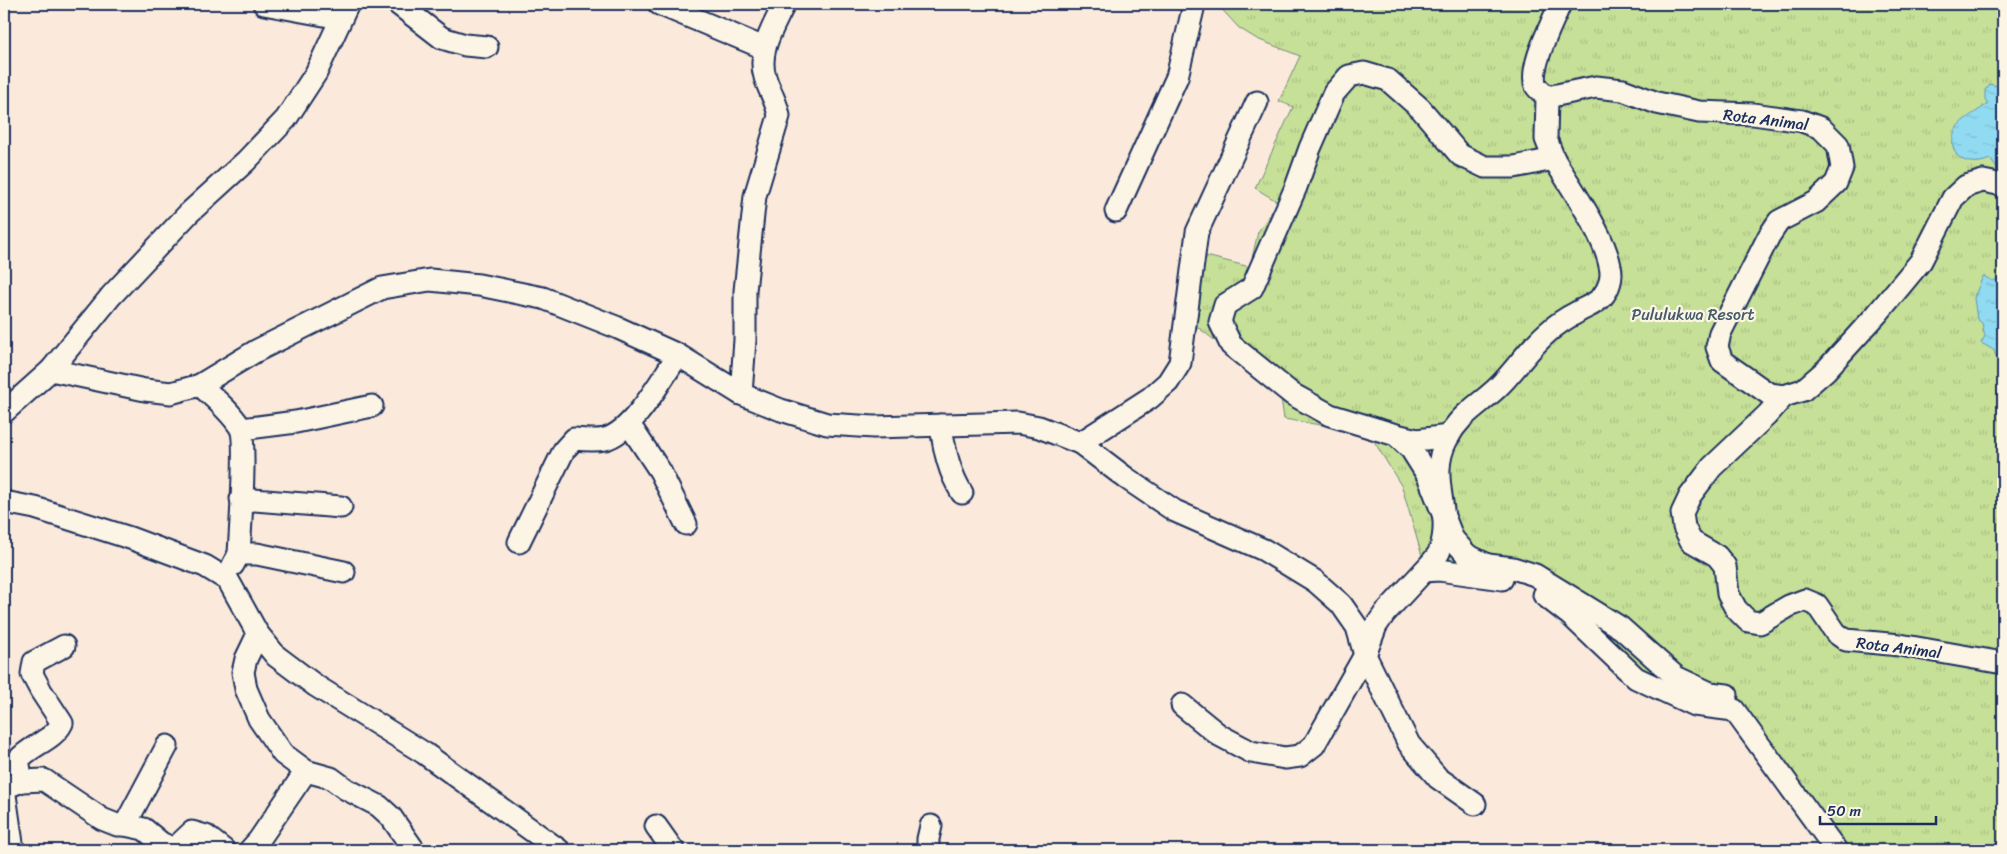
<svg xmlns="http://www.w3.org/2000/svg" width="2007" height="854" font-family="Sriracha,sans-serif">
<style>
.park{fill:url(#park-tufts);stroke:#70887a}
.water{fill:url(#water-ripples);stroke:#6196b6}
.lines{fill:none;stroke-linecap:round;stroke-linejoin:round}
.minor-casing{stroke:#1b2f5e;stroke-width:25}
.minor{stroke:#fcf5e5;stroke-width:21}
.labels{text-anchor:middle;stroke-width:4.5;stroke-linejoin:round;paint-order:stroke}
.street-label{font-size:16px;fill:#1b2f5e;stroke:#fcf5e5}
.park-label{font-size:16px;fill:#465b6c;stroke:#fcf5e5}
</style>
<defs>
<pattern id="park-tufts" width="24" height="20" patternUnits="userSpaceOnUse" patternTransform="scale(1.25)"><rect width="24" height="20" fill="#c6e097"/><path d="M3 7l-1-3M5 7V3M7 7l1-3M15 17l-1-3M17 17v-4M19 17l1-3" fill="none" stroke="#aac085"/></pattern>
<pattern id="water-ripples" width="26" height="14" patternUnits="userSpaceOnUse" patternTransform="scale(1.25)"><rect width="26" height="14" fill="#90dbf1"/><path d="M2 4q2-2 4 0t4 0M15 11q2-2 4 0t4 0" fill="none" stroke="#7cbcd1"/></pattern>
</defs>
<rect width="100%" height="100%" fill="#fbeadb"/>
<filter id="ink" filterUnits="userSpaceOnUse"><feTurbulence type="fractalNoise" baseFrequency=".02" numOctaves="2"/><feDisplacementMap in="SourceGraphic" scale="10" xChannelSelector="R" yChannelSelector="G"/><feConvolveMatrix kernelMatrix="1 2 1 2 8 2 1 2 1" color-interpolation-filters="sRGB"/></filter>
<g filter="url(#ink)">
<!-- park -->
<path class="park" d="M1217 4H2003V850H1843L1736 706 1641 671 1536 582 1424 563 1402 487 1369 433 1284 419 1280 391 1195 325 1202 255 1250 267 1258 232 1278 202 1255 188 1293 107 1279 101 1300 56 1257 39 1239 28Z"/>
<!-- water -->
<g class="water">
<path d="M2003 80V171L1996 167 1990 159C1965 170 1943 153 1957 127 1961 120 1981 109 1988 104L1985 99V90L1990 84 1997 86Z"/>
<path d="M2003 270V356L1996 357 1994 350 1981 343 1985 336 1982 323 1977 319 1974 298 1983 276 1993 281 2001 277Z"/>
</g>
<g class="lines">
<defs>
<g id="minor">
<path d="M264 4 340 18"/>
<path d="M398 4 442 38 465 45 487 47"/>
<path d="M659 4 764 48"/>
<path d="M1547 97 1546 139 1554 159 1514 167H1485L1460 155 1421 109 1388 80 1364 73 1349 76 1334 93 1310 148 1296 187 1252 288 1225 305 1220 322 1231 345 1292 394 1330 415 1396 435 1411 449 1428 476 1453 539 1467 555 1488 565 1513 568 1535 575 1621 628 1676 677 1710 693 1727 695"/>
<path d="M1547 97 1596 87 1623 90 1657 103 1699 112 1753 114 1802 121 1821 128 1838 145 1842 168 1836 183 1816 202 1779 221 1769 236 1720 333 1717 347 1722 361 1769 394 1784 396 1767 415 1712 467 1690 496 1682 513 1684 527 1691 541 1717 556 1725 566 1728 594 1736 609 1748 621 1760 623 1789 606 1805 600 1817 605 1836 633 1846 640 1900 645 2003 663"/>
<path d="M1547 97C1544 93 1538 90 1536 86 1528 68 1553 22 1560 4"/>
<path d="M1116 211 1177 77 1193 9 1192 4"/>
<path d="M51 370 145 390 171 393 200 385 256 351 382 288 430 280 479 285 543 298 616 327 678 355 741 394 781 410 827 424 874 427 1018 423 1039 427 1080 443 1126 478 1175 511 1264 550 1315 581 1341 604 1357 627 1365 655 1409 744 1438 778 1475 804"/>
<path d="M200 385C214 398 230 411 240 427 247 438 240 535 239 554"/>
<path d="M741 394 745 340V291L755 196 779 116C777 102 769 91 765 77 757 51 774 26 784 4"/>
<path d="M1784 396 1803 390 1826 370 1877 314 1921 261 1953 198 1966 186 1983 181 2003 185"/>
<path d="M4 412 51 370 111 296 189 213 246 161 286 119 316 73 348 4"/>
<path d="M629 424 660 471 686 524"/>
<path d="M941 425C944 450 949 472 962 493"/>
<path d="M242 429 296 422 372 406"/>
<path d="M1396 435 1417 440 1449 436"/>
<path d="M1080 443 1150 398 1168 382 1180 363 1197 232 1257 102"/>
<path d="M241 499 341 507"/>
<path d="M4 502 35 508 130 538 205 566 228 580 258 634 276 656 316 686 424 753 559 850"/>
<path d="M519 542 564 450 574 439C584 440 595 441 605 439 633 432 662 378 678 355"/>
<path d="M233 565 239 554H257L344 572"/>
<path d="M1424 571C1429 565 1438 557 1440 550 1454 511 1426 479 1447 439 1460 414 1478 406 1497 388 1515 371 1528 349 1548 332 1556 325 1566 318 1576 313 1584 308 1596 304 1602 297 1609 289 1613 277 1610 266 1604 234 1571 188 1554 159"/>
<path d="M1544 595 1570 615 1636 678 1694 705 1734 710 1836 850"/>
<path d="M258 634 246 659 243 672 246 689 259 719 283 754 306 771 331 778 346 789 379 806 391 817 414 850"/>
<path d="M1182 705 1219 735 1251 752 1285 758 1300 756 1314 745 1365 655 1376 626 1385 613 1424 571 1439 570 1502 579"/>
<path d="M22 781 18 760C31 745 54 740 62 723L41 691 32 674 34 662 64 646"/>
<path d="M125 825 167 746"/>
<path d="M656 826 673 850"/>
<path d="M13 850 4 788 22 781 44 780 102 819 117 825H125L144 829 161 843 174 849 192 832 206 836 224 850"/>
<path d="M250 850 259 840 306 771"/>
<path d="M928 850V839L931 826"/>
</g>
</defs>
<!-- minor casing -->
<use href="#minor" class="minor-casing"/>
<!-- minor -->
<use href="#minor" class="minor"/>
</g>
</g>
<g class="labels">
<!-- street labels -->
<g class="street-label">
<text transform="translate(1766 119) rotate(7)" y="6">Rota Animal</text>
<text transform="translate(1899 647) rotate(7)" y="6">Rota Animal</text>
</g>
<!-- park labels -->
<g class="park-label">
<text x="1693" y="320">Pululukwa Resort</text>
</g>
</g>
<!-- margin -->
<rect width="2007" height="854" fill="none" stroke="#fcf5e5" stroke-width="20"/>
<rect x="10" y="10" width="1987" height="834" fill="none" stroke="#1b2f5e" stroke-width="2" filter="url(#ink)"/>
<!-- scale -->
<path d="M1820 816v8h116v-8" fill="none" stroke="#1b2f5e" stroke-width="2.5"/>
<text x="1827" y="816" font-size="15" fill="#1b2f5e" stroke="#fcf5e5" stroke-width="4" paint-order="stroke">50 m</text>
</svg>
